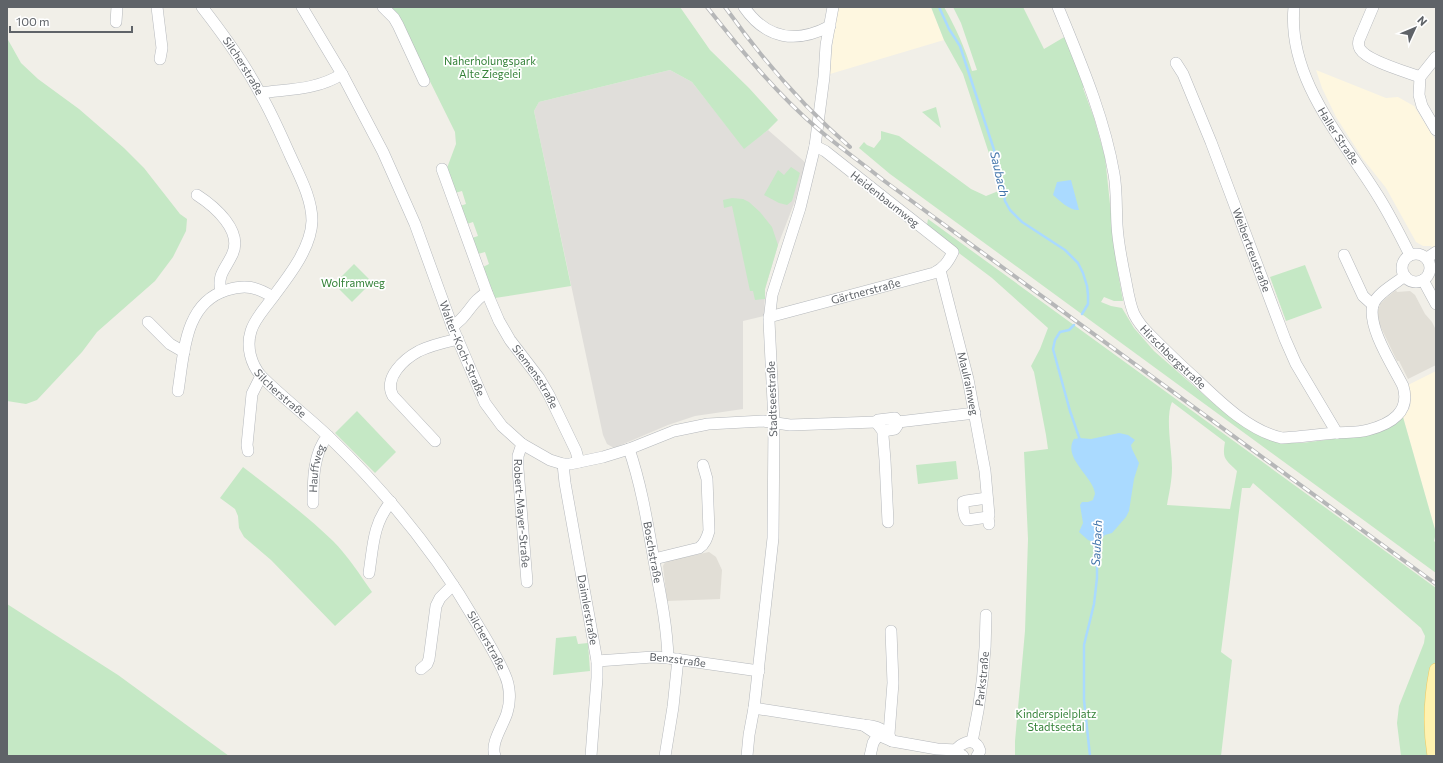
<svg xmlns="http://www.w3.org/2000/svg" width="1443" height="763" font-family="Commissioner,sans-serif">
<style>
.commercial{fill:#fef7e0}
.industrial{fill:#e0deda}
.education{fill:#e1ded6}
.green{fill:#c5e8c5;fill-rule:evenodd}
.water{fill:#aadaff}
.lines{fill:none;stroke-linecap:round;stroke-linejoin:round}
.stream{stroke:#aadaff;stroke-width:2.5}
.minor-casing{stroke:#b5b8bc;stroke-width:12}
.major-casing{stroke:#f2c960;stroke-width:14}
.minor{stroke:#fff;stroke-width:11}
.major{stroke:#fff2af;stroke-width:13}
.rail-casing{stroke:#b6b7b8;stroke-width:4}
.rail{stroke:#fff;stroke-width:2.5;stroke-dasharray:8;stroke-linecap:butt}
.labels{text-anchor:middle;stroke-width:3.5;stroke-linejoin:round;paint-order:stroke}
.park-label{font-size:11px;fill:#348238;stroke:#fff}
.street-label{font-size:11px;fill:#5f6368;stroke:#fff}
.water-label{font-size:12px;font-style:italic;fill:#4174aa;stroke:#fff}
</style>
<rect width="100%" height="100%" fill="#f1efe8"/>
<!-- commercial -->
<g class="commercial">
<path d="M836 7H931L944 40 830 74Z"/>
<path d="M1316 70 1386 98 1398 97 1414 106 1436 141V253L1431 246H1423L1416 242 1386 188 1363 159 1336 117 1322 88Z"/>
<path d="M1436 371V533L1403 417 1410 408 1411 398 1408 385Z"/>
</g>
<!-- industrial -->
<path class="industrial" d="M670 70 692 82 744 148 768 130 806 163 795 201 778 245 765 289 764 316 743 321V409L695 416 668 425 614 448 607 444 603 435 534 111 539 102Z"/>
<!-- education -->
<g class="education">
<path d="M1396 290 1397 292 1410 291 1415 295 1425 314 1432 322 1436 330V365L1408 379 1399 361H1397L1377 319V313L1380 304 1385 299Z"/>
<path d="M709 552 716 557 722 570 720 599 667 601 663 566 664 564 667 561Z"/>
</g>
<!-- green -->
<g class="green">
<path d="M387 7H680L710 50 749 88 778 120 768 130 744 149 692 82 670 70 539 102 534 111 571 286 495 298 483 267 489 264 485 252 478 254 472 238 478 236 473 222 467 224 460 206 466 204 462 191 455 193 447 168 456 144 455 132 411 43Z"/>
<path d="M931 7H944C956 28 965 48 972 71L977 70 961 23 953 7H1023L1044 49 1066 36 1085 86 1083 88 1094 118 1105 157 1116 261 1123 301H1114L1104 297 1101 302 1111 306 1122 308 1134 328 1154 351 1211 401 1234 419 1282 443H1302L1364 435 1403 417 1436 533 1434 541 1436 543V573L890 174 859 148 864 142 867 145 874 148 881 139V131L899 136 971 189 986 196 1001 190 963 74 944 40Z"/>
<path d="M7 38 21 63 38 79 79 109 124 148 144 168 180 214 187 219 186 231 173 257 155 281 97 332 82 352 37 400 26 404 7 401Z"/>
<path d="M936 107 941 128 922 112Z"/>
<path d="M791 167 800 173 792 201 787 205 779 203 764 195 778 170 784 175Z"/>
<path d="M732 198 743 199 749 202 760 212 772 227 778 245 765 289V299L755 300 753 291H750L732 206 724 208 723 200Z"/>
<path d="M928 219 1436 588V756H1401L1397 723 1399 706 1424 643 1425 636 1421 628 1253 483 1250 488H1242L1221 652 1232 660 1221 756H1015V741L1025 631 1028 539 1024 452 1048 449 1046 435 1034 372 1031 366 1040 349 1048 328 992 278 931 232 927 225ZM1172 402 1225 442C1222 459 1225 459 1237 471L1230 509 1167 505C1169 493 1172 481 1172 468 1172 449 1165 418 1172 402Z"/>
<path d="M354 264 372 282 352 302 334 284Z"/>
<path d="M1305 265 1322 308 1286 321 1270 277Z"/>
<path d="M357 411 396 452 375 473 335 433Z"/>
<path d="M956 461 958 479 918 484 916 465Z"/>
<path d="M243 467C274 491 305 514 333 541 348 556 360 575 372 592L335 626 271 560 244 537 239 528 238 516 235 509 220 498Z"/>
<path d="M7 604 118 675 229 756H7Z"/>
<path d="M576 636 578 644 588 643 590 671 553 675 556 638Z"/>
</g>
<!-- water -->
<g class="water">
<path d="M1071 180 1079 210C1070 211 1060 201 1053 195L1057 182Z"/>
<path d="M1119 433 1128 435 1135 440 1131 445 1132 449 1139 463 1134 479 1129 511 1126 517 1112 533 1105 535 1097 543 1088 540 1079 532 1083 523 1080 505 1082 502H1088L1093 500C1093 499 1095 494 1095 494 1094 477 1062 458 1074 439L1080 438 1091 439Z"/>
</g>
<g class="lines">
<!-- stream -->
<g class="stream">
<path d="M939 7 949 29 960 46 997 159 1002 181 1005 201 1010 210 1022 222 1065 250 1078 263 1083 273 1087 286 1088 295V304L1082 314"/>
<path d="M1074 325 1069 330 1060 332 1055 340 1053 349 1070 411 1080 440"/>
<path d="M1090 756 1084 700V645L1094 604 1097 578V540"/>
</g>
<defs>
<g id="minor">
<path d="M157 7 162 48 160 59"/>
<path id="s1" d="M202 7C223 34 245 64 261 95 272 114 281 135 290 155 299 175 312 198 312 221 311 251 284 282 267 305 261 313 254 321 251 331 246 347 251 364 261 376 283 398 307 416 329 437 386 492 436 553 476 622 486 639 497 656 505 675 510 686 511 701 507 713 503 726 490 743 495 756"/>
<path id="s2" d="M302 7 342 74 383 152 415 224 452 326 485 403 502 426 522 444 550 460 563 464H570L603 457 629 449 674 431 708 424 763 421 790 425 876 422"/>
<path d="M383 7 394 18 398 25 424 81"/>
<path d="M744 7C766 39 796 44 830 26"/>
<path id="s3" d="M1058 7C1080 61 1104 116 1114 174 1117 190 1116 208 1117 225 1118 244 1122 263 1126 282 1128 293 1130 305 1134 314 1138 322 1143 328 1149 334 1164 349 1179 364 1195 378 1219 401 1249 431 1282 438 1300 437 1317 435 1335 433 1346 432 1358 433 1368 430 1391 424 1411 412 1403 386 1393 366 1367 327 1373 305 1376 294 1396 283 1405 276"/>
<path id="s4" d="M1294 7C1287 79 1343 139 1378 196 1390 215 1400 235 1410 255"/>
<path d="M1373 7 1359 40C1358 44 1358 46 1360 49 1367 61 1407 72 1420 77"/>
<path d="M116 22 117 7"/>
<path d="M1436 57 1420 77 1419 95 1422 106 1436 130"/>
<path id="s5" d="M1176 63 1183 74 1211 142 1285 339 1296 364 1337 433"/>
<path d="M261 93C289 89 317 90 342 74"/>
<path id="s6" d="M442 169 487 293 499 321 510 340 539 378 549 395 576 451 579 462"/>
<path d="M197 195C214 206 244 231 232 255 225 270 217 274 221 292"/>
<circle cx="1416" cy="268" r="14"/>
<path d="M1344 255 1363 296 1373 305"/>
<path d="M1427 258 1436 252"/>
<path id="s7" d="M940 270 968 379 985 471 989 515 988 517 989 524"/>
<path d="M1423 280 1436 304"/>
<path id="s8" d="M769 317 934 273C944 268 948 262 953 252L825 151 815 146"/>
<path d="M148 322 170 344 184 352"/>
<path d="M452 326C467 319 472 299 487 293"/>
<path d="M178 391C184 354 184 303 227 290 246 284 256 287 273 297"/>
<path d="M895 418 898 422 897 426 895 429 883 431 876 422 878 420Z"/>
<path d="M898 422 975 413"/>
<path d="M883 431V436L885 460 888 522"/>
<path d="M435 441 393 396C383 378 404 359 419 351 431 345 445 342 458 339"/>
<path id="s9" d="M522 444 518 456V469L527 582"/>
<path id="s10" d="M629 449C642 487 648 527 655 566 661 597 667 627 668 658"/>
<path d="M248 451 247 445 252 394 261 376"/>
<path id="s11" d="M563 464 565 483 597 661V678L591 756"/>
<path d="M987 498 966 501 963 502C963 507 963 516 967 520L988 517"/>
<path id="s12" d="M313 503C313 482 313 452 328 436"/>
<path d="M654 559 699 548C705 544 707 538 709 531L707 479 703 465"/>
<path d="M369 573C373 547 373 523 391 502"/>
<path id="s13" d="M597 661 653 657 668 658 759 671"/>
<path d="M421 669 427 664 429 659 436 606 440 598 453 585"/>
<path d="M754 708 863 725"/>
<path d="M863 725C876 726 887 729 892 741L878 735Z"/>
<path d="M889 734 893 683 891 631"/>
<path d="M892 741 937 749 956 750"/>
<path id="s14" d="M972 742C981 701 986 657 986 615"/>
<path d="M665 756 673 707 678 659"/>
<path d="M747 756 749 735 754 708 773 538 774 422 769 321 772 295 800 208 815 146 824 77 826 45 833 7"/>
<path d="M870 756 873 743 878 735"/>
<path d="M963 756 958 753 956 750C960 744 971 738 977 745 979 747 979 749 980 751L977 756"/>
</g>
<path id="major" d="M1434 756C1429 726 1430 700 1436 670"/>
</defs>
<!-- minor casing -->
<use href="#minor" class="minor-casing"/>
<!-- major casing -->
<use href="#major" class="major-casing"/>
<!-- minor -->
<use href="#minor" class="minor"/>
<!-- major -->
<use href="#major" class="major"/>
<defs>
<g id="rail">
<path d="M707 7C741 50 776 93 818 129 839 147 862 163 883 180L1436 584"/>
<path d="M725 7C762 59 801 105 850 147"/>
</g>
</defs>
<!-- rail casing -->
<use href="#rail" class="rail-casing"/>
<!-- rail -->
<use href="#rail" class="rail"/>
</g>
<g class="labels">
<!-- park labels -->
<g class="park-label">
<text x="490" y="65">Naherholungspark<tspan x="490" dy="13">Alte Ziegelei</tspan></text>
<text x="353" y="287">Wolframweg</text>
<text x="1056" y="718">Kinderspielplatz<tspan x="1056" dy="13">Stadtseetal</tspan></text>
</g>
<!-- street labels -->
<g class="street-label">
<text dy="4" stroke="none"><textPath href="#s1" startOffset="72">Silcherstraße</textPath></text>
<text dy="4" stroke="none"><textPath href="#s4" startOffset="139">Haller Straße</textPath></text>
<text transform="translate(885 199) rotate(38)" y="4">Heidenbaumweg</text>
<text dy="4" stroke="none"><textPath href="#s5" startOffset="202">Weibertreustraße</textPath></text>
<text dy="4" stroke="none"><textPath href="#s8" startOffset="100">Gärtnerstraße</textPath></text>
<text dy="4" stroke="none"><textPath href="#s2" startOffset="378">Walter-Koch-Straße</textPath></text>
<text dy="4" stroke="none"><textPath href="#s3" startOffset="377">Hirschbergstraße</textPath></text>
<text dy="4" stroke="none"><textPath href="#s6" startOffset="229">Siemensstraße</textPath></text>
<text dy="4" stroke="none"><textPath href="#s7" startOffset="117">Maulrainweg</textPath></text>
<text dy="4" stroke="none"><textPath href="#s1" startOffset="444">Silcherstraße</textPath></text>
<text transform="translate(772 399) rotate(-92)" y="4">Stadtseestraße</text>
<text dy="4" stroke="none"><textPath href="#s12" startOffset="35">Hauffweg</textPath></text>
<text dy="4" stroke="none"><textPath href="#s9" startOffset="70">Robert-Mayer-Straße</textPath></text>
<text dy="4" stroke="none"><textPath href="#s10" startOffset="106">Boschstraße</textPath></text>
<text dy="4" stroke="none"><textPath href="#s11" startOffset="148">Daimlerstraße</textPath></text>
<text dy="4" stroke="none"><textPath href="#s1" startOffset="768">Silcherstraße</textPath></text>
<text dy="4" stroke="none"><textPath href="#s13" startOffset="81">Benzstraße</textPath></text>
<text dy="4" stroke="none"><textPath href="#s14" startOffset="64">Parkstraße</textPath></text>
</g>
<!-- water labels -->
<g class="water-label">
<text transform="translate(999 174) rotate(77)" y="4">Saubach</text>
<text transform="translate(1097 543) rotate(-87)" y="4">Saubach</text>
</g>
</g>
<!-- border -->
<rect width="1443" height="763" fill="none" stroke="#5f6368" stroke-width="16"/>
<!-- north arrow -->
<g transform="translate(1415 28) rotate(46)" stroke="#ffffff" stroke-width="3" paint-order="stroke">
<path d="M0-3L7 15L0 10L-7 15Z" fill="#5f6368"/>
<text y="-6" font-size="11" font-weight="bold" text-anchor="middle" fill="#5f6368">N</text>
</g>
<!-- scale -->
<path d="M10 26v6h122v-6" fill="none" stroke="#5f6368" stroke-width="2"/>
<text x="16" y="26" font-size="12" fill="#5f6368" stroke="#ffffff" stroke-width="3" paint-order="stroke">100 m</text>
</svg>
